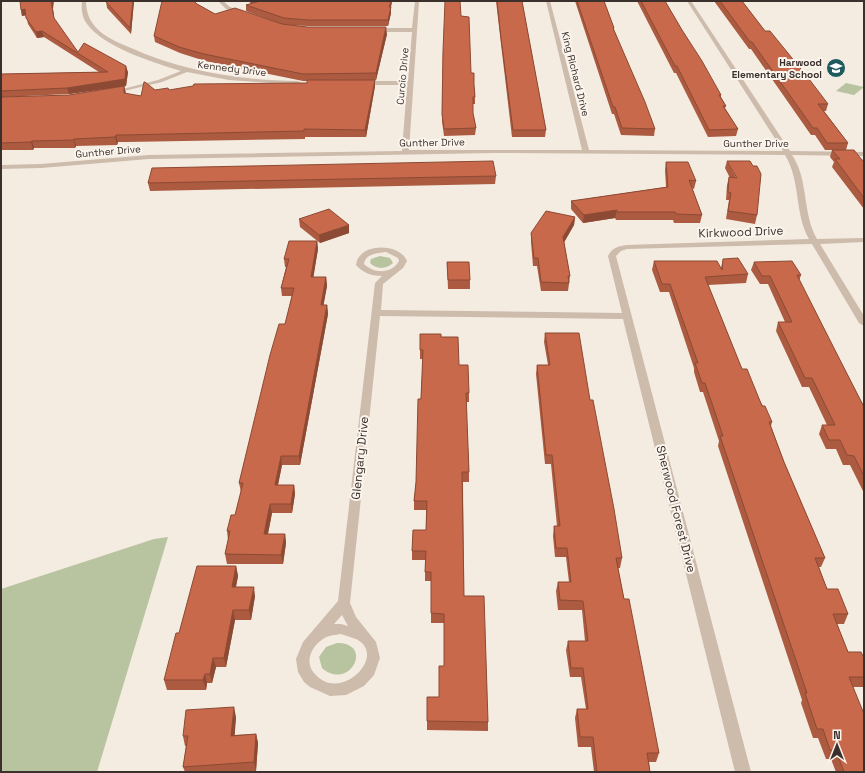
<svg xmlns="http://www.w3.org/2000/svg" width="865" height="773" font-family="'Space Grotesk',sans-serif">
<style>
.green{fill:#b8c4a0}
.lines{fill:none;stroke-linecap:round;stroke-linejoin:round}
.minor{fill:#cdbbac;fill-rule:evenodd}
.wall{fill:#ac5a40}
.shaded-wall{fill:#8c4a34}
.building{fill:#c8694b;stroke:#8c4a34}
.labels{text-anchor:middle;stroke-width:4;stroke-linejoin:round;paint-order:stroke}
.far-poi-label{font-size:10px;font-weight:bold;fill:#3b302b;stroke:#fbf5ee;text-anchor:end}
.far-street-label{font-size:10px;fill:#3b302b;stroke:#fbf5ee}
.street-label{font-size:12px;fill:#3b302b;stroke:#fbf5ee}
</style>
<rect width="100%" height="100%" fill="#f4ebe1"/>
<!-- green -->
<g class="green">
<path d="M846 83 864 87 854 95 836 91Z"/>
<path d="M380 256 390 258 393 263C387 269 377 270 370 263L371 259Z"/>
<path d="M168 537 97 772H1V589L154 539Z"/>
<path d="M337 643C375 643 349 692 322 668L319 657 326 647Z"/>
</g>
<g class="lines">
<!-- minor -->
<g class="minor">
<path d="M82 1H86C86 29 109 39 131 48 185 72 240 80 298 81L301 83 298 85 229 80 187 72 162 82 111 94V92L158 80 181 71C153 62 105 48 87 24 82 17 81 10 82 1Z"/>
<path d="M218 1H223L230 7 248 14 245 16 226 9Z"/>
<path d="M415 1H419L409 150H582L546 1H550L589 150 783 151 687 1H691L790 151 864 152V156L792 155C809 180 802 213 817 239L864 238V242L820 244 864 316V326L859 323 812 244 627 249 621 251 616 256 751 772H735L623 319 380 316 350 603 356 617 376 642 380 658 374 675 364 686 346 695 330 696 310 687 304 682 298 672 296 659 303 642 338 601 375 283 382 276C372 276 363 273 356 265 358 243 399 242 407 261L403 268 383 284 381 310 622 313 608 256C612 248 618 246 627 245L809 239C794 213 801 181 785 155L494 153 149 159 41 168 1 169V165L41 164 149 155 402 151 407 85H362L359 83 362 81H408L412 32H374L371 30 374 28H412ZM386 252 398 258 399 261C392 274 374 274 364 264 365 254 377 253 386 252ZM342 615 348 626 341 624H334ZM341 634C346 636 351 637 356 639 389 655 340 705 314 673 304 661 312 646 323 639 328 635 335 635 341 634Z"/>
</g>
</g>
<!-- wall -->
<g class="wall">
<path d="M106 1H134L131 34 107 8Z"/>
<path d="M249 1H392L391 7V13L388 26H308L284 25 246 11V5L251 4Z"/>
<path d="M496 1H522L546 130 545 137H512L501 44Z"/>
<path d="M575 1H604L614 28V30L655 129 654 136 621 135 614 114H612Z"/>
<path d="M637 1H665L682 30 721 95V97L726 106 725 108 738 129 736 136 708 137 676 73H674Z"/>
<path d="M714 1H742L765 31 828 104 826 111H824L848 143 846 150 862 160 864 161V209L832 167 834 162 830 157 832 150H825L815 135H811L751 49H749Z"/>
<path d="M197 4 215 14 282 24 307 27 387 34 376 80H375V86L366 137H305V139L126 142H118L117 145 76 146 75 148H34L33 150H1V74L99 72 44 37 37 38 28 24 26 15 22 16 21 10 53 9 54 19 78 52 128 72 126 86 69 94 2 97 126 94 141 96 155 90H169L307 83V81H303L205 61 180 53 155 42 154 36Z"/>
<path d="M461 16 475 97V104H473V113L476 128 475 135 444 136 442 121 443 51Z"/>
<path d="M727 161 757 215 755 224 726 219 729 200H726L727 185 729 177 730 178 725 168Z"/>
<path d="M666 162 696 181 694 189 692 188 702 215 700 223H674L673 220H616L615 218 583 223 571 209V201L666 187 665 170Z"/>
<path d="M152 168 496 176 495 184 150 191 148 183Z"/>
<path d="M575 217 574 225 564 242 570 276 568 291H541L537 266H533L531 242V233Z"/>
<path d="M299 219 349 233 320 243 300 227Z"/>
<path d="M317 241 318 249 313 277H326L327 286 323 305H327L328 314 300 465H282L278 485H294L295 494 292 513H272L268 534H285L286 543 283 564H227L225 554 228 540 227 531 235 515 241 492 239 483 285 324 292 296H282L281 288 286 267H285L284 259Z"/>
<path d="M723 259 748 274 746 283 708 285 742 369 772 422 771 426 784 462 825 558 821 567H819L827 589 848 614 844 624H837L848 652 864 658V687H853L864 772H836L831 759H826L818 738H813L801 703 802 700 718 446 719 441 703 392H700L694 372V368L669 292H660L652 270 654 261 721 268Z"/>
<path d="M447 262 470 280V289H448Z"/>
<path d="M754 262 801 275 799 281 841 362 864 407V493L850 465H843L836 449H826L819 434 822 425H827L809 387H802L776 331 778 322H785L768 284H760L751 270Z"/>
<path d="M545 333 590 400 622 558 620 568H618L624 599 659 753 656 762H649L650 772H594L591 747H578L575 718 577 709H586L581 677H570L566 650 568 641H585L582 610H558L556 591 558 582H569L566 557H555L553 536 554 526H557L551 464H545L536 374 537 365H548L544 342Z"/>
<path d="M420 334 441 337 459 365 469 393V402H466L469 472V482H463L464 596 488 722V731L427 730V697H439L444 666V623H431V581H425V560H412V551L426 530V510H414V501L416 482 423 359H420Z"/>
<path d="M236 566 238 576 236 587 255 596 251 620H235L226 667H216L212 683H207L206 690H167L164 680Z"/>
<path d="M236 717 234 735 256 734 258 743 256 771 185 772 183 767 186 746H185L183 736Z"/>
</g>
<!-- shaded-wall -->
<g class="shaded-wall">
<path d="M52 1H54L53 9 55 24 54 18 51 3Z"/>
<path d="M133 1H134L131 34 130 28Z"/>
<path d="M391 1H392L390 12 391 7V13L388 26V20Z"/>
<path d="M25 9 27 15 22 16 21 10Z"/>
<path d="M386 27 387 34 376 80V73Z"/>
<path d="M42 31 44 37 37 38 36 32Z"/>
<path d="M126 66 128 72 126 86 69 94 67 88Z"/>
<path d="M375 80V86L366 137 365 130Z"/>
<path d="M124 86 126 93 125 100 124 93Z"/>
<path d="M116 135 118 142 117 145 115 137Z"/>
<path d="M74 139 76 146 75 148 74 140Z"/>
<path d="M32 141 34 148 33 150 31 142Z"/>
<path d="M617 210 615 218 583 223 584 215Z"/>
<path d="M575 217 574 225 562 246 563 237Z"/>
<path d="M349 225V233L320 243 319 235Z"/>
<path d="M317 241 318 249 312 286 311 277Z"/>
<path d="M326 277 327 286 322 314 321 305Z"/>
<path d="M327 305 328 314 300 465 299 456Z"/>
<path d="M281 456 282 465 276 494 275 485Z"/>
<path d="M294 485 295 494 292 513 291 504Z"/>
<path d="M270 504 272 513 266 543 264 534Z"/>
<path d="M285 534 286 543 283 564 281 555Z"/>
<path d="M236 566 238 576 234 596 232 587Z"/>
<path d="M254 587 255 596 251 620 249 610Z"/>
<path d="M233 610 235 620 226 667 224 658Z"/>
<path d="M213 658 216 667 212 683 210 674Z"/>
<path d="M205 674 207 683 206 690 203 680Z"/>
<path d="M234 707 236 717 234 745 231 736Z"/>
<path d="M256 734 258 743 256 771 254 762Z"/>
</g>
<!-- building -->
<g class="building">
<path d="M20 1H52L51 3 54 18 78 52 84 43 126 66 125 79 67 88 1 91V74L108 72 42 31 36 32 26 18 25 9 21 10Z"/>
<path d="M106 1H133L130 28 106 2Z"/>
<path d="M162 1H194L197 4 215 14 235 8 282 24 307 27H386L376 73 303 74 204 54 179 47 154 36Z"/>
<path d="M260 1H391L389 7H391L388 20H308L284 18 246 5Z"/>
<path d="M445 1H460L461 16 469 17 471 73H474V84L475 97H473V113L476 128 444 129 442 114 443 51Z"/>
<path d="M497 1H522L546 130H513L501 38Z"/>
<path d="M577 1H604L614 28H613L645 102 655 129 622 128 615 107H613Z"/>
<path d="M641 1H665L682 30 702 61 721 95H719L726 106H723L738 129 709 130 677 66H675Z"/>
<path d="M720 1H742L765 31H770L809 79 828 104H818L848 143H827L817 128H813L752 42H750Z"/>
<path d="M307 80H375L365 130 304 129V131L124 135H116L115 137 74 139V140L32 141 31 142 1 143V97L69 95 124 86V93L141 96 144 82H145L155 90 168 88 169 90 193 86 194 84 307 83Z"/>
<path d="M832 150H854L862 160 864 161V198L835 159H840Z"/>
<path d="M493 161 496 176 148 183 152 168Z"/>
<path d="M727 161H750L753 166H757L761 174 757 215 728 211 731 193 728 192 729 177 737 178Z"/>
<path d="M666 162H688L696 181 689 180 702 215 676 214 675 212H617V210L584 215 571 201 668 187Z"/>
<path d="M329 209 349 225 319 235 299 219Z"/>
<path d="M546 211 575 217 563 237 570 276H568L569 283 541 282 538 258H534L531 233Z"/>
<path d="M289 241H317L311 277H326L321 305H327L299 456H281L275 485H294L291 504H270L264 534H285L281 555 225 554 230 531H227L231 515H235L243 483H239L270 355 279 324H285L294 288H281L289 259H284Z"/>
<path d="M738 258 748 274 705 277 742 369H747L762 406H765L772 422H769L784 462 825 558H815L827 589H838L848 614H833L848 652H861L864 658V677H849L864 714V772H844L836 750H830L823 729H817L805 693H807L720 436H723L705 383H702L695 363H698L670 284H662L654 261H717L722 270 723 259Z"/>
<path d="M792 261 801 275H797L841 362 864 407V476L854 456 847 455 840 440H829L822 425H835L812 378H805L778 322H792L770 276H762L754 262Z"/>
<path d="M447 262H469L470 280H448Z"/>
<path d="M545 333H579L590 400H593L614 509 622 558H616L624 599H629L659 753H647L650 772H597L593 737H580L577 709H588L583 668H571L568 641H588L583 601 560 600 558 582H571L567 548H556L554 526H560L552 455H546L537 365H550Z"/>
<path d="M420 334H441V337H458L459 365H468L469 393H466L469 472H462L464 596H484L488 722 427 721V697H439V666H444V614L431 613V572H425L426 551H412L413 530H426L427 501H414L416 482 418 399H421L423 350H420Z"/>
<path d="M197 566H236L232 587H254L249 610H233L224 658H213L210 674H205L203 680H164L176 633H179Z"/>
<path d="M234 707 231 736 256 734 254 762 183 767 188 736H183L186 710Z"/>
</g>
<!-- icons -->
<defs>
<symbol id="school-disc" viewBox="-11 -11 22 22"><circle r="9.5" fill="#1f5a5e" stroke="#fbf5ee"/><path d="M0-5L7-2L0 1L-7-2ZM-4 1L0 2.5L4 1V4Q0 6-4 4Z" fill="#fff"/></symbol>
</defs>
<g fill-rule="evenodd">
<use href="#school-disc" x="825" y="57" width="22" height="22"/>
</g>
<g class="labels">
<!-- far-poi labels -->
<g class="far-poi-label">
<text x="822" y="66">Harwood<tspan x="822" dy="12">Elementary School</tspan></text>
</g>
<!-- far-street labels -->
<g class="far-street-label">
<text transform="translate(232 68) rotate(7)" y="4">Kennedy Drive</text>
<text transform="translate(576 74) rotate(76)" y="4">King Richard Drive</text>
<text transform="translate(402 76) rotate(-85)" y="4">Curcio Drive</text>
<text transform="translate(432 142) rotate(-1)" y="4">Gunther Drive</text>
<text x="756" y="147">Gunther Drive</text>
<text transform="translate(108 151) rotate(-5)" y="4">Gunther Drive</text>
</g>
<!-- street labels -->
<g class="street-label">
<text transform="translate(741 232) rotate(-2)" y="4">Kirkwood Drive</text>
<text transform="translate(360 458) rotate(-84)" y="4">Glengary Drive</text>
<text transform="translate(676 509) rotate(76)" y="4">Sherwood Forest Drive</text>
</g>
</g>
<!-- border -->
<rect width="865" height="773" fill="none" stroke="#3b302b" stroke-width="4"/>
<!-- north arrow -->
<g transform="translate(837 745)" stroke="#fbf5ee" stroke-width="3" paint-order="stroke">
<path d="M0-3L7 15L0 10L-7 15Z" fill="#3b302b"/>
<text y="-6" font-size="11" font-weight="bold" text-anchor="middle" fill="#3b302b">N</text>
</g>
</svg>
